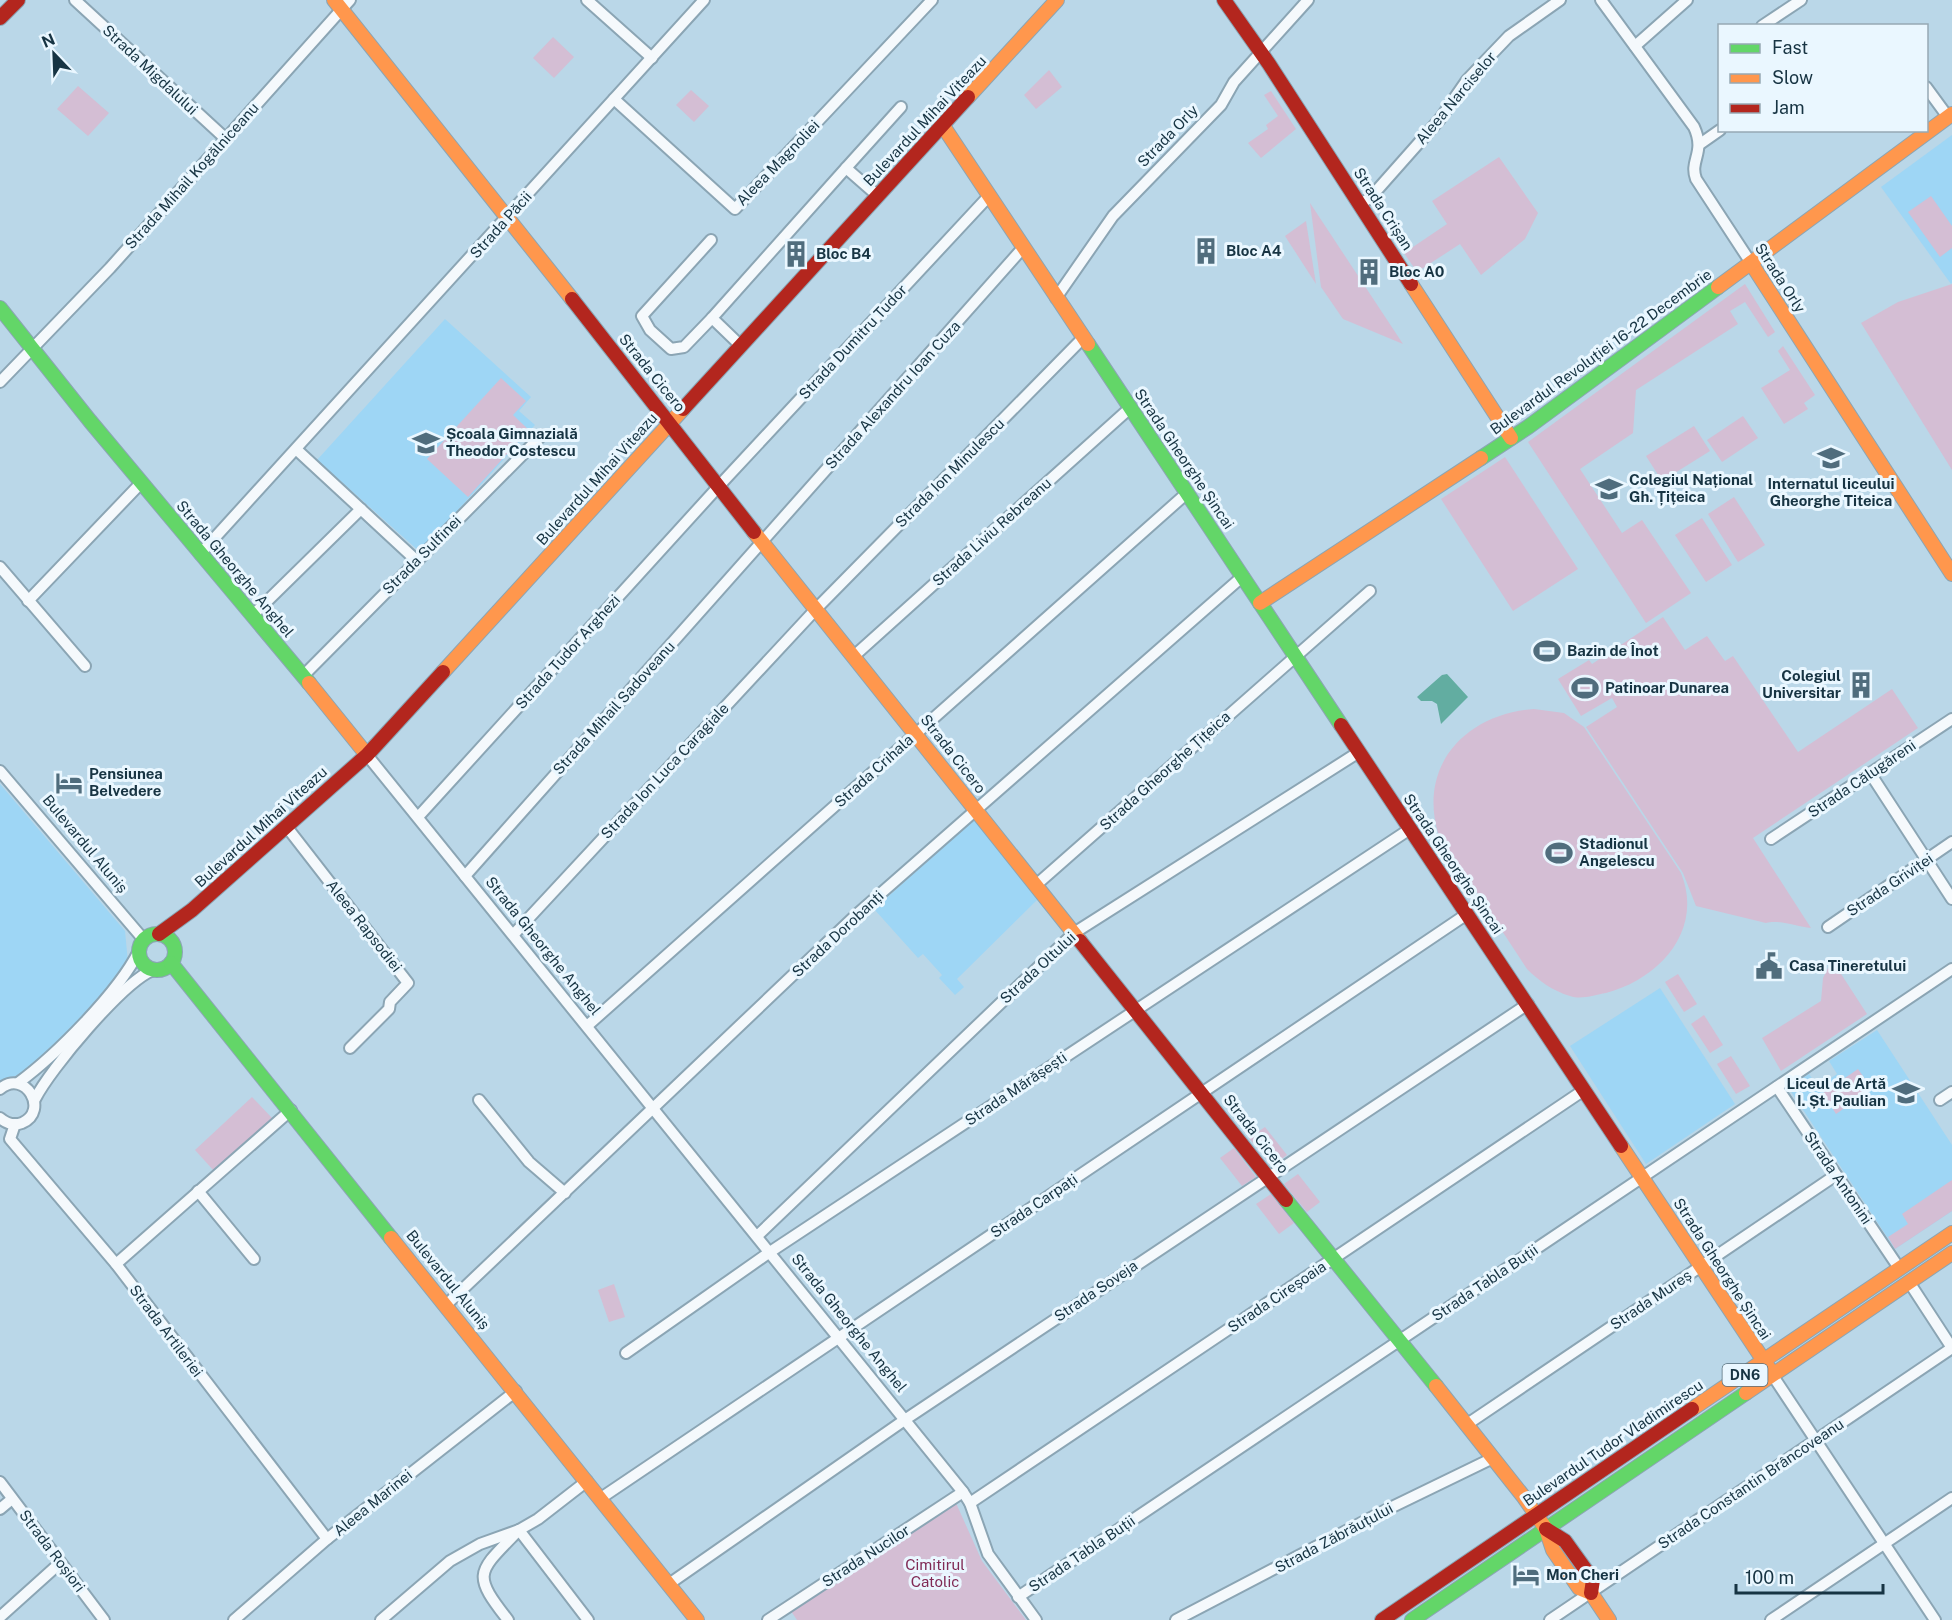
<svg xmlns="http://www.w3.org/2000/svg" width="1952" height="1620" font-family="'Public Sans',sans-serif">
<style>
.built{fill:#9ed6f5}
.green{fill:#d4bed4}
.water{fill:#62ada1}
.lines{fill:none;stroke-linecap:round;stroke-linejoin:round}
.street-casing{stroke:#8ba5b4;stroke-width:14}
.fast-casing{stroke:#8ba5b4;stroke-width:16}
.slow-casing{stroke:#8ba5b4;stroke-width:16}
.jam-casing{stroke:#8ba5b4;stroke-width:16}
.street{stroke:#f5f9fc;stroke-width:10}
.fast{stroke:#63d668;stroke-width:14}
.slow{stroke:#ff974d;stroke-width:14}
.jam{stroke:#b3261e;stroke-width:14}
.labels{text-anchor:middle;stroke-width:6;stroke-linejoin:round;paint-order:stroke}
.shield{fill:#eaf7ff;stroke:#566e7b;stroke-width:1.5}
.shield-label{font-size:14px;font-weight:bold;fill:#173443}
.street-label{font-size:15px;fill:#173443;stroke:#eaf7ff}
.poi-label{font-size:15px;font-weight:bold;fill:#173443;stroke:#eaf7ff;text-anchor:start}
.park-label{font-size:15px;fill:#802a55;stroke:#eaf7ff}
</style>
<rect width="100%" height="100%" fill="#bad7e8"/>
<!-- built -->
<g class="built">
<path d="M1952 135V283L1951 284 1881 187Z"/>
<path d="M445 319 531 397 519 411 535 425 420 552 317 460Z"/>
<path d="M0 784 125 931 128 963 54 1051 33 1069 0 1082Z"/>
<path d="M974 820 1037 900 957 979 964 987 955 995 939 978 942 975 923 954 918 958 874 909Z"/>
<path d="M1660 988 1735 1104 1646 1164 1570 1046Z"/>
<path d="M1877 1030 1952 1145V1211L1895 1249 1788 1087 1809 1074 1818 1087 1837 1074 1829 1061Z"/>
</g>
<!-- green -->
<g class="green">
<path d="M553 37 574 57 554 78 533 58Z"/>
<path d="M1049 70 1062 87 1036 109 1024 95Z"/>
<path d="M78 86 109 113 88 136 57 109Z"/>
<path d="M691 90 709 106 694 122 676 105Z"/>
<path d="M1271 91 1296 129 1261 158 1248 143 1268 129 1266 125 1278 116 1264 95Z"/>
<path d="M1499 157 1538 213 1525 239 1481 275 1460 244 1417 272 1404 253 1447 224 1432 201Z"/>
<path d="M1931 196 1952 226V248L1940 257 1908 212Z"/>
<path d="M1310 203 1403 344 1343 319 1321 287Z"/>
<path d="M1306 221 1316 284 1285 236Z"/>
<path d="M1745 284 1775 332 1768 337 1745 302 1730 311 1738 324 1636 390 1633 433 1580 469 1622 533 1642 520 1691 593 1646 623 1528 442Z"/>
<path d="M1952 284V470L1861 323 1898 302Z"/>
<path d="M1783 346 1815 395 1804 403 1808 409 1784 424 1761 388 1790 370 1778 351Z"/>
<path d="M501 378 526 401 513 415 529 430 468 497 427 459Z"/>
<path d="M1743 416 1758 438 1722 462 1707 440Z"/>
<path d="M1694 426 1710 451 1662 481 1646 456Z"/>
<path d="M1505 457 1578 569 1513 611 1441 499Z"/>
<path d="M1734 497 1765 545 1738 562 1708 514Z"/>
<path d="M1702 518 1732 565 1706 582 1675 535Z"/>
<path d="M1663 617 1685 650 1707 636 1725 661 1733 656 1798 752 1892 689 1918 728 1753 838 1811 928C1797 927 1778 919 1766 923L1696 906 1683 873 1586 727 1617 707 1612 698 1581 716 1558 679 1589 660 1592 664Z"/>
<path d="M1534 709 1564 713 1584 727 1681 873C1704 930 1660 979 1606 993 1595 995 1581 1000 1570 996 1553 991 1539 981 1527 969L1438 833C1418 764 1467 714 1534 709Z"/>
<path d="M1832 960 1867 1014 1781 1071 1762 1038 1821 1001 1823 978Z"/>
<path d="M1678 974 1697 1004 1684 1012 1665 982Z"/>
<path d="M1704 1015 1723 1045 1710 1053 1691 1024Z"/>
<path d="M1731 1056 1750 1086 1736 1094 1717 1064Z"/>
<path d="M1858 1069 1872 1089 1836 1114 1823 1093Z"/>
<path d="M252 1097 272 1118 214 1171 195 1150Z"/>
<path d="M1265 1127 1287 1155 1272 1166 1249 1138Z"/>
<path d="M1234 1148 1256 1177 1242 1186 1220 1158Z"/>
<path d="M1298 1174 1320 1202 1307 1212 1284 1184Z"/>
<path d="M1952 1180V1211L1895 1249 1888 1237 1908 1224 1902 1214Z"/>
<path d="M1271 1194 1294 1223 1279 1234 1256 1204Z"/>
<path d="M614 1284 625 1317 609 1322 598 1290Z"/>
<path d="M956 1503 982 1561 1026 1620H797L791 1611Z"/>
</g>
<!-- water -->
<path class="water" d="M1447 674 1468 697 1441 724 1437 704 1432 701H1421L1417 697 1442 675Z"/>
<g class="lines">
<defs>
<g id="street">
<path d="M75 0 226 139"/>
<path d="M587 0 652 58"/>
<path d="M1601 0 1694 127C1706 153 1689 160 1696 179L1751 263"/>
<path d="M1762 26 1801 0"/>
<path d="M1635 46 1687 0"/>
<path d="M1926 87 1948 117"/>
<path d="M614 99 735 209 932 0"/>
<path d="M1700 144 1720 130"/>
<path d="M878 196 846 168 901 107"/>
<path d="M1360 204 1370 198 1440 119 1467 80 1509 36 1560 0"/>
<path d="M711 240 642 316 650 330 671 349 684 347 712 318"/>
<path d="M1056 298 1113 216 1221 105 1234 82 1308 0"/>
<path d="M740 345 712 318 846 168"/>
<path d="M0 382 110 268 350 0"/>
<path d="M297 450 417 561"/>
<path d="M200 554 704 0"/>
<path d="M0 567 85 666"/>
<path d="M28 601 141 483"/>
<path d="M253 615 361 509"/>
<path d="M854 656 1130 408"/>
<path d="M304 675 542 435"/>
<path d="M367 755 963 1492 970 1503 988 1554 1036 1620"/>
<path d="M0 771 144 940"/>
<path d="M1870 773 1952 899"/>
<path d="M418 817 718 487 988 197"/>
<path d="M286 826 408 983 390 1002 389 1009 350 1048"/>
<path d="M1771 839 1952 719"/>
<path d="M465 876 1022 249"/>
<path d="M1036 885 1370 591"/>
<path d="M1828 927 1952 842"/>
<path d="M514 934 817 608 1083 338"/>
<path d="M587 1026 1187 493"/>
<path d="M18 1083C56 1055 118 993 139 951"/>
<path d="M1777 1087 1899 1268"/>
<path d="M0 1089C25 1068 50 1111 22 1123 14 1126 7 1124 0 1118"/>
<path d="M35 1099C50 1069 123 982 153 970"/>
<path d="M479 1100 529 1162 565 1193"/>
<path d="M1940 1100 1952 1092"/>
<path d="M15 1124 10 1139 116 1264 327 1539"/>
<path d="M198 1191 254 1259"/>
<path d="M757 1236 1074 933 1359 752"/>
<path d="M116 1264 291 1110"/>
<path d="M1909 1282 1952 1348"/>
<path d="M446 1305 855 916 1243 576"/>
<path d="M626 1353 770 1252 1410 829"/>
<path d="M1773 1376 1935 1620"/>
<path d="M1466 1425 1836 1175"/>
<path d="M0 1482 104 1620"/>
<path d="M601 1498 1467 914"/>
<path d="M970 1503 1584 1090"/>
<path d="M0 1509 12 1499"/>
<path d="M519 1530 588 1620"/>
<path d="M669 1584 906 1419 1528 1004"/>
<path d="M1018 1597 1952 969"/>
<path d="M0 1617 60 1563"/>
<path d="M234 1620 327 1539 516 1391"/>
<path d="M381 1620 450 1561 480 1544 519 1530 538 1519 587 1481"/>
<path d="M508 1620C472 1574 477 1573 516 1533"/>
<path d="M768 1620 963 1492"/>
<path d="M1176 1620 1390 1508 1493 1458"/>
<path d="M1550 1620 1952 1348"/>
<path d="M1771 1620 1952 1498"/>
</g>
<g id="fast">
<path d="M0 308 90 421 309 683"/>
<path d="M1088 344 1341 725"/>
<path d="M1481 458 1528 427 1718 287"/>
<circle cx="157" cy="952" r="18"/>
<path d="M171 963 391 1238"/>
<path d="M1286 1200 1436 1386"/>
<path d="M1412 1620 1746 1393"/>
</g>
<g id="slow">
<path d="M334 0 572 299"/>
<path d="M968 97 1057 0"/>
<path d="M943 126 1088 344"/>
<path d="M1751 263 1952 574"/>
<path d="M1411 284 1511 438"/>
<path d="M1718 287 1952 114"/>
<path d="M754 532 1080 941"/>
<path d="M1260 603 1481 458"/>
<path d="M443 672 683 409"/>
<path d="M309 683 367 755"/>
<path d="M1621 1146 1770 1370"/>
<path d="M391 1238 697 1620"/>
<path d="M1436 1386 1523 1496 1546 1529 1553 1550 1579 1588 1591 1593 1609 1620"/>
<path d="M1746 1393 1952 1253"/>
<path d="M1692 1409 1952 1233"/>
</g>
<g id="jam">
<path d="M1224 0 1269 64 1411 284"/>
<path d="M0 18 18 0"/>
<path d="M572 299 754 532"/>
<path d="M683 409 968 97"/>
<path d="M1341 725 1621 1146"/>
<path d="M159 934 192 910 367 755 443 672"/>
<path d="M1080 941 1286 1200"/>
<path d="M1546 1529 1565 1541 1593 1580 1591 1593"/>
<path d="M1382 1620 1692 1409"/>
</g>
</defs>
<!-- street casing -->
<use href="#street" class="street-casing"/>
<!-- fast casing -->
<use href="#fast" class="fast-casing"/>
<!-- slow casing -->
<use href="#slow" class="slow-casing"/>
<!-- jam casing -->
<use href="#jam" class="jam-casing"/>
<!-- street -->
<use href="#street" class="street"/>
<!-- fast -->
<use href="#fast" class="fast"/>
<!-- slow -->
<use href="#slow" class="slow"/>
<!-- jam -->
<use href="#jam" class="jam"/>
</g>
<!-- icons -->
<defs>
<symbol id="building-bare" viewBox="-9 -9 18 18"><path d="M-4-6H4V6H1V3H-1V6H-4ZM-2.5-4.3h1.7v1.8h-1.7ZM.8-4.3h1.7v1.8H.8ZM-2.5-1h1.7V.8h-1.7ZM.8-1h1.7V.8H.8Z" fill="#506d7d" stroke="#eaf7ff" stroke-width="2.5" paint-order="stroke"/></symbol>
<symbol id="school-bare" viewBox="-9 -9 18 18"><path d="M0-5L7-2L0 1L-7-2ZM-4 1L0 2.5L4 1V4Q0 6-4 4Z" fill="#506d7d" stroke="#eaf7ff" stroke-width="2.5" paint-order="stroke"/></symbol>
<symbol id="stadium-bare" viewBox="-9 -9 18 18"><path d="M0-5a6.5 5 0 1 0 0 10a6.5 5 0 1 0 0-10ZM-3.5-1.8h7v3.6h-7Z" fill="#506d7d" stroke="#eaf7ff" stroke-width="2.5" paint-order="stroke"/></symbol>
<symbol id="hotel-bare" viewBox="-9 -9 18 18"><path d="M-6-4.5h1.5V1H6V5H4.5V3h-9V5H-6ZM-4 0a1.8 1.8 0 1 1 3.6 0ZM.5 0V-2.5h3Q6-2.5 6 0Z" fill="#506d7d" stroke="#eaf7ff" stroke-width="2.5" paint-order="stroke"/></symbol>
<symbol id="civic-bare" viewBox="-9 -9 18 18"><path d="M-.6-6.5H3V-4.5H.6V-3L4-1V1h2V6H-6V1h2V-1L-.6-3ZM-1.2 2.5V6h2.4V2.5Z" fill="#506d7d" stroke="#eaf7ff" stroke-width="2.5" paint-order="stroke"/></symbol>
</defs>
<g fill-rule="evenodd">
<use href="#building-bare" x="1187" y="232" width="38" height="38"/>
<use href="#building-bare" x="777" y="235" width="38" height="38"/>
<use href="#building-bare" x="1350" y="253" width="38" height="38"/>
<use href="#school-bare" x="407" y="424" width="38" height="38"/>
<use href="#school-bare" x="1812" y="439" width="38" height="38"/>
<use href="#school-bare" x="1590" y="470" width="38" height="38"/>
<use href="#stadium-bare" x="1528" y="632" width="38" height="38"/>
<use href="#building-bare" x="1842" y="666" width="38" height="38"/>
<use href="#stadium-bare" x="1566" y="669" width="38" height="38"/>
<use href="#hotel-bare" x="50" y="764" width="38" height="38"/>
<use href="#stadium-bare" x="1540" y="834" width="38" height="38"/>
<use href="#civic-bare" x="1750" y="947" width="38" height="38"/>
<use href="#school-bare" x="1887" y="1074" width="38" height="38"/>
<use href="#hotel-bare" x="1507" y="1556" width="38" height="38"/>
</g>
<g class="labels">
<!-- shield labels -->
<rect class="shield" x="1722.5" y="1364" width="45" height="22" rx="4.5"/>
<g class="shield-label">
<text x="1745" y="1380">DN6</text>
</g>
<!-- street labels -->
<g class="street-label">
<text transform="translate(150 70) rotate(43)" y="5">Strada Migdalului</text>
<text transform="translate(1456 98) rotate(-50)" y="5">Aleea Narciselor</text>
<text transform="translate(925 121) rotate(-47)" y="5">Bulevardul Mihai Viteazu</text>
<text transform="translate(1168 136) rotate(-46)" y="5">Strada Orly</text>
<text transform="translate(778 163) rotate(-46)" y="5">Aleea Magnoliei</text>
<text transform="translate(192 176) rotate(-48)" y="5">Strada Mihail Kogălniceanu</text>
<text transform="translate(1383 209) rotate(57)" y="5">Strada Crișan</text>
<text transform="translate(501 225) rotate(-48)" y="5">Strada Păcii</text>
<text transform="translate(1780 278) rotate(57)" y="5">Strada Orly</text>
<text transform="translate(853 342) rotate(-47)" y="5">Strada Dumitru Tudor</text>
<text transform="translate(1601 352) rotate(-36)" y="5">Bulevardul Revoluției 16-22 Decembrie</text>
<text transform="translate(652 373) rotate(51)" y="5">Strada Cicero</text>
<text transform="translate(893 395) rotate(-48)" y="5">Strada Alexandru Ioan Cuza</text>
<text transform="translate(1184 459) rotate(56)" y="5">Strada Gheorghe Șincai</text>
<text transform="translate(950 473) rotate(-45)" y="5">Strada Ion Minulescu</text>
<text transform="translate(597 479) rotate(-48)" y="5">Bulevardul Mihai Viteazu</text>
<text transform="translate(992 532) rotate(-42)" y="5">Strada Liviu Rebreanu</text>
<text transform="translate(422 555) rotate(-45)" y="5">Strada Sulfinei</text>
<text transform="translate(235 569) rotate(50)" y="5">Strada Gheorghe Anghel</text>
<text transform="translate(568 652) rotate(-48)" y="5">Strada Tudor Arghezi</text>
<text transform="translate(614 708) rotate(-48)" y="5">Strada Mihail Sadoveanu</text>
<text transform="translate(953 754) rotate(52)" y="5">Strada Cicero</text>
<text transform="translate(665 771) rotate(-47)" y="5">Strada Ion Luca Caragiale</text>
<text transform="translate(874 771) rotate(-42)" y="5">Strada Crihala</text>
<text transform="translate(1165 771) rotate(-42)" y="5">Strada Gheorghe Țițeica</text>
<text transform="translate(1862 779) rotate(-34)" y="5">Strada Călugăreni</text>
<text transform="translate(261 827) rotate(-42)" y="5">Bulevardul Mihai Viteazu</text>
<text transform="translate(85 844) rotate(50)" y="5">Bulevardul Aluniș</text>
<text transform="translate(1453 864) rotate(56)" y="5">Strada Gheorghe Șincai</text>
<text transform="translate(1890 885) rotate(-34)" y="5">Strada Griviței</text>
<text transform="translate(364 926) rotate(52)" y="5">Aleea Rapsodiei</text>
<text transform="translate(838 934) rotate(-43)" y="5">Strada Dorobanți</text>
<text transform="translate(543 946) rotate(51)" y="5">Strada Gheorghe Anghel</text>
<text transform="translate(1038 968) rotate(-43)" y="5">Strada Oltului</text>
<text transform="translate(1016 1089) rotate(-34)" y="5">Strada Mărășești</text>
<text transform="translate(1256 1134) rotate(52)" y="5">Strada Cicero</text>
<text transform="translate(1838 1178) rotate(56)" y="5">Strada Antonini</text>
<text transform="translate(1034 1206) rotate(-34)" y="5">Strada Carpați</text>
<text transform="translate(1722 1269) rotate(57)" y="5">Strada Gheorghe Șincai</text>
<text transform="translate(448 1280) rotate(51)" y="5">Bulevardul Aluniș</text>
<text transform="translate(1485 1283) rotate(-34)" y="5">Strada Tabla Buții</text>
<text transform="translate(1096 1291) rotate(-34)" y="5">Strada Soveja</text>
<text transform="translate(1277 1297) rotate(-34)" y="5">Strada Cireșoaia</text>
<text transform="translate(1651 1300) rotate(-34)" y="5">Strada Mureș</text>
<text transform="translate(849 1323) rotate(51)" y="5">Strada Gheorghe Anghel</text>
<text transform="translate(166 1331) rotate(53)" y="5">Strada Artileriei</text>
<text transform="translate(1613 1443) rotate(-34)" y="5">Bulevardul Tudor Vladimirescu</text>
<text transform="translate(1751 1484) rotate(-34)" y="5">Strada Constantin Brâncoveanu</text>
<text transform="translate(373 1503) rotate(-39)" y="5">Aleea Marinei</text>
<text transform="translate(1334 1538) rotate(-28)" y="5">Strada Zăbrăuțului</text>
<text transform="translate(52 1551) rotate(53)" y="5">Strada Roșiori</text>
<text transform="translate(1082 1554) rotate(-34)" y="5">Strada Tabla Buții</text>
<text transform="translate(866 1556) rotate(-33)" y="5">Strada Nucilor</text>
</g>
<!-- poi labels -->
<g class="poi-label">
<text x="1226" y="256">Bloc A4</text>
<text x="816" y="259">Bloc B4</text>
<text x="1389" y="277">Bloc A0</text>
<text x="446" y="439">Școala Gimnazială<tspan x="446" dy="17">Theodor Costescu</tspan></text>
<text x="1629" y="485">Colegiul Național<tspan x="1629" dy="17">Gh. Țițeica</tspan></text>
<text x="1831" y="489" text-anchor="middle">Internatul liceului<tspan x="1831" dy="17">Gheorghe Titeica</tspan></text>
<text x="1567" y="656">Bazin de Înot</text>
<text x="1841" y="681" text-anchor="end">Colegiul<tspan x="1841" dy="17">Universitar</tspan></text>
<text x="1605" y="693">Patinoar Dunarea</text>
<text x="89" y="779">Pensiunea<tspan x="89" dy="17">Belvedere</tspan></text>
<text x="1579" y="849">Stadionul<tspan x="1579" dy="17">Angelescu</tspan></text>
<text x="1789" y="971">Casa Tineretului</text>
<text x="1886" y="1089" text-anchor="end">Liceul de Artă<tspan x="1886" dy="17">I. Șt. Paulian</tspan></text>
<text x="1546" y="1580">Mon Cheri</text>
</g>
<!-- park labels -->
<g class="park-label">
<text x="935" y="1570">Cimitirul<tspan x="935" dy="17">Catolic</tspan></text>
</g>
</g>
<!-- legend -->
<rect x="1718" y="24" width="210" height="108" fill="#eaf7ff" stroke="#96a9b4" stroke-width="1.5"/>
<rect x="1730" y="44" width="30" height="9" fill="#63d668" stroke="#96a9b4" stroke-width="1.5"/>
<text x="1772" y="54" font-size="18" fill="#173443">Fast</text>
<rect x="1730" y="74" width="30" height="9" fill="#ff974d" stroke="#96a9b4" stroke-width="1.5"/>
<text x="1772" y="84" font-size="18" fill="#173443">Slow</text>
<rect x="1730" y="104" width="30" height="9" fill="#b3261e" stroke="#96a9b4" stroke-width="1.5"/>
<text x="1772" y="114" font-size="18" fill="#173443">Jam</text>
<!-- north arrow -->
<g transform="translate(54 54) rotate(337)" stroke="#eaf7ff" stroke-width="4.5" paint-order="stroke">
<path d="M0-4.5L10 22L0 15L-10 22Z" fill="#173443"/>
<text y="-9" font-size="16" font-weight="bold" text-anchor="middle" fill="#173443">N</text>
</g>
<!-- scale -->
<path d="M1736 1584v9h147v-9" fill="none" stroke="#173443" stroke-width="3"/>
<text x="1745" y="1584" font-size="18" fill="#173443" stroke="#eaf7ff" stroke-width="4.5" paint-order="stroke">100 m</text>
</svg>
